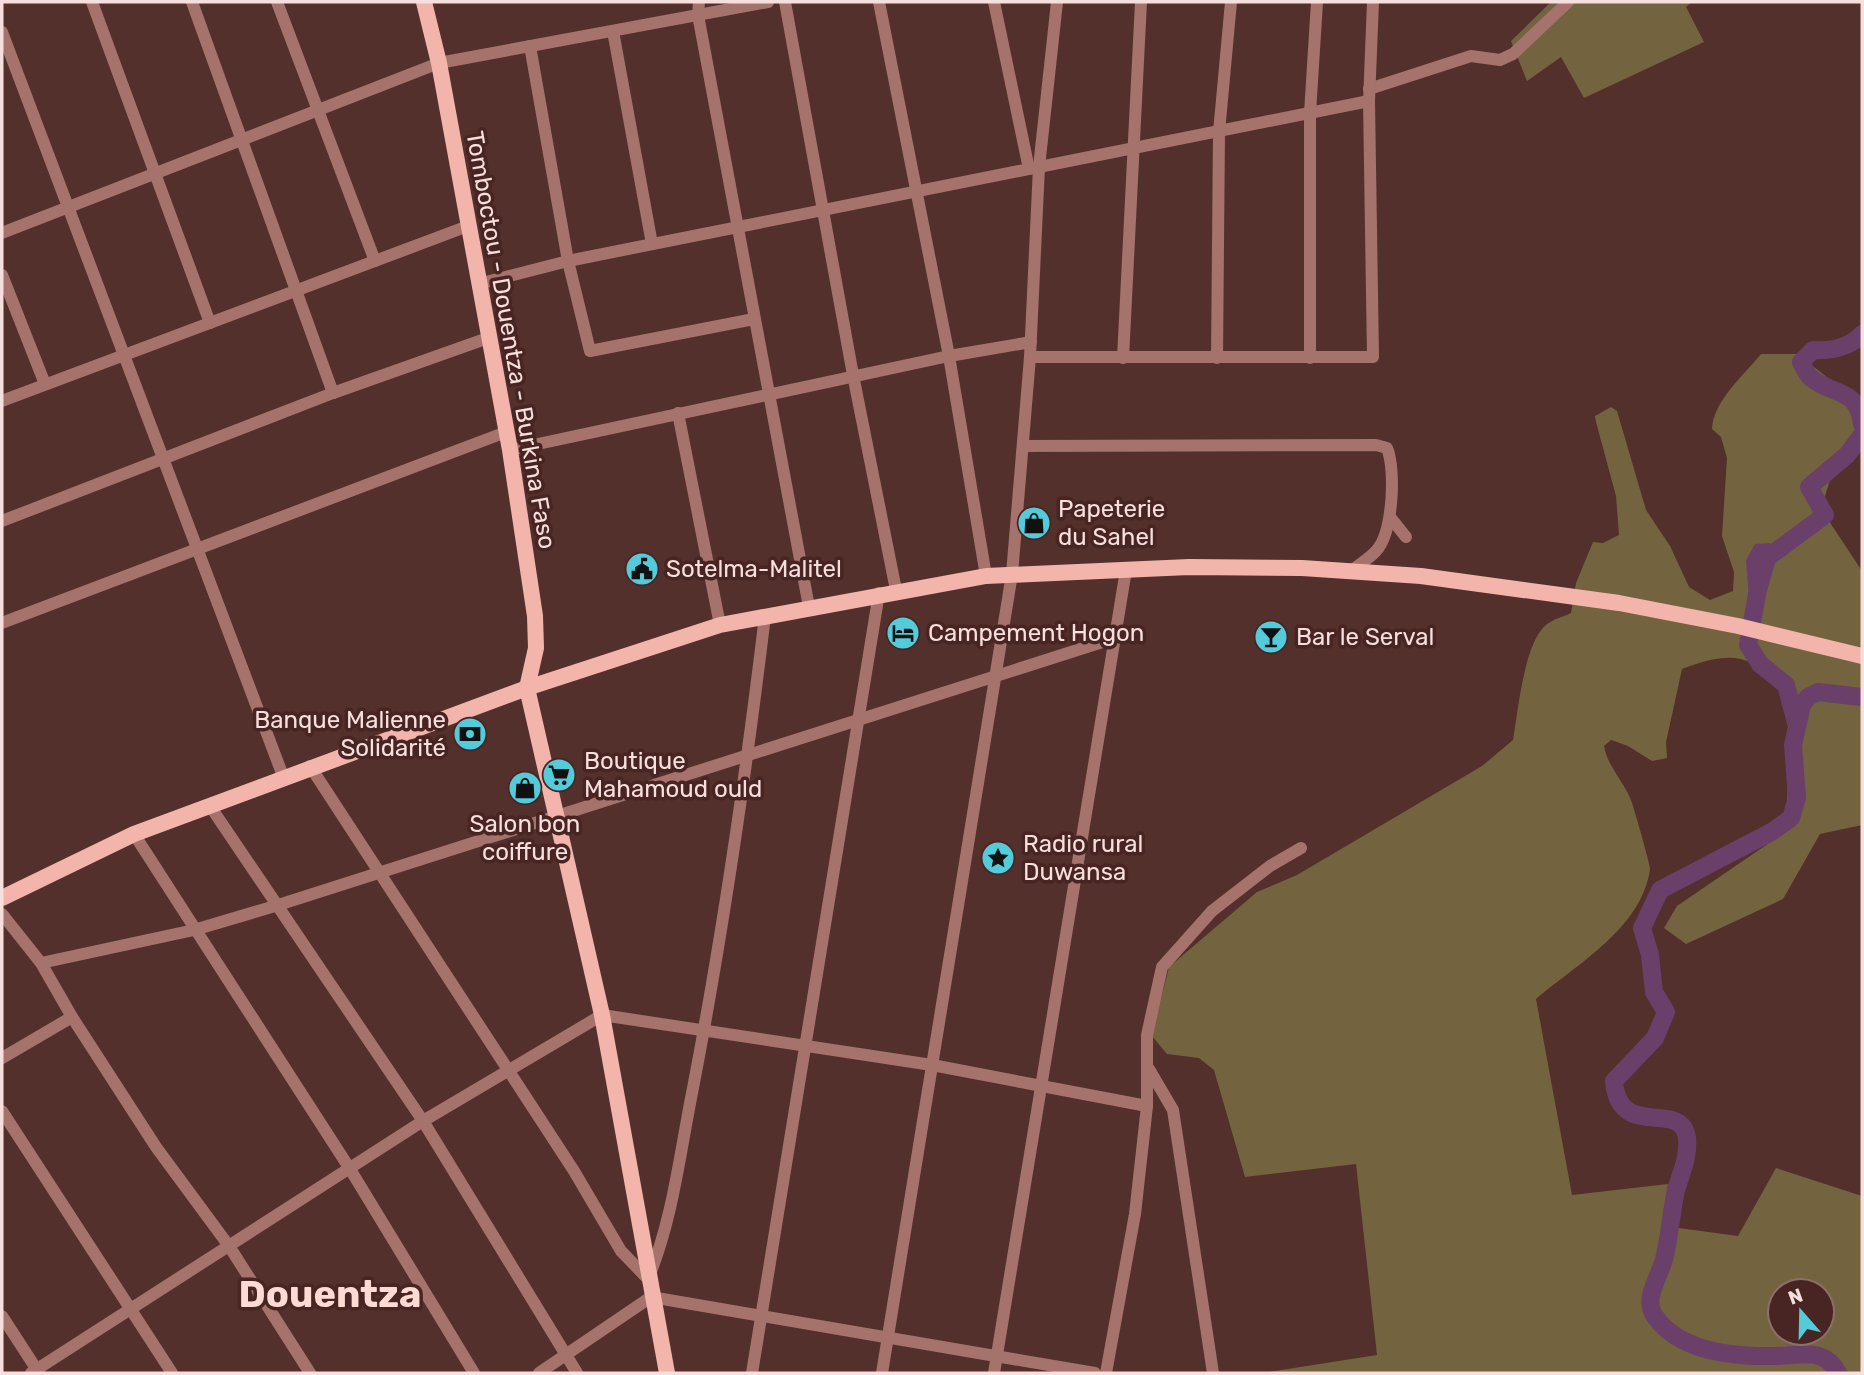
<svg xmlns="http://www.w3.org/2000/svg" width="1864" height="1375" font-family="Rubik,sans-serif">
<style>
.green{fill:#73633f;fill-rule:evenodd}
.water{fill:#6a3f6a}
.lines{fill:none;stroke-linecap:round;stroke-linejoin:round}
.river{stroke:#6a3f6a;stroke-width:18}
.minor{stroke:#a5726c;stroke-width:12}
.major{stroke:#f3b4ac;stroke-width:16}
.labels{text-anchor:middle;stroke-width:7;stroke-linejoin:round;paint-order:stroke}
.street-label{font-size:24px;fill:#f6dfdc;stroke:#482522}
.poi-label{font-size:24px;fill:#f6dfdc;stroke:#482522;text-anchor:start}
.town-label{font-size:38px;font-weight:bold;fill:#fedad5;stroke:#482522}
</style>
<rect width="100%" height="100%" fill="#53302c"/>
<!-- green -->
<g class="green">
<path d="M1551 2H1692L1686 7 1704 42 1584 98 1561 57 1527 81 1511 41Z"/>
<path d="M1761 354H1797L1862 404V420L1858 433 1829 483 1825 496V515L1862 571V825L1820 834 1783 899 1686 944 1664 928 1677 906 1785 832 1794 691C1749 657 1738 648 1682 669L1666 742 1667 758 1652 761 1628 746 1611 740 1604 746C1608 768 1625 782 1632 803 1635 812 1650 864 1650 869 1642 928 1577 964 1536 999L1572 1195 1668 1184 1664 1226 1738 1236 1776 1168 1862 1196V1373H1262L1377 1355 1356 1164 1245 1177 1214 1070 1199 1058 1167 1054 1152 1036 1169 967 1257 892 1297 875 1482 766 1513 740C1518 712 1524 643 1546 625 1553 619 1563 617 1571 613L1576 583 1593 542 1603 543 1619 535 1616 496 1596 422 1595 416 1611 407 1617 411 1646 510 1670 546 1689 587 1710 600 1733 591 1734 572 1722 536 1727 458 1721 437 1712 429C1713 401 1745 374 1761 354ZM1780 1291H1822V1333H1780Z"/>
</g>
<!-- water -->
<path class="water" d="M1770 543 1776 560 1764 601 1749 598 1746 560 1755 544Z"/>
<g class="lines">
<!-- river -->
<g class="river">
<path d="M1862 334C1849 348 1832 351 1813 350L1801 362C1803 366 1806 373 1810 377 1831 396 1858 387 1862 424"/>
<path d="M1796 723 1786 685 1760 664 1748 645 1763 561 1825 515 1809 487 1847 455 1862 435"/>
<path d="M1838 1373C1834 1365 1828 1359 1819 1356 1807 1352 1789 1356 1776 1356 1736 1357 1679 1353 1654 1315 1643 1298 1660 1276 1664 1259 1670 1236 1671 1213 1676 1190 1681 1173 1689 1157 1687 1138 1682 1098 1619 1142 1614 1081L1655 1038 1666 1012 1654 992 1650 955 1642 928 1660 890 1773 831 1791 818 1797 798 1793 745 1802 705 1808 697 1818 692 1862 697"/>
</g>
<!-- minor -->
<g class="minor">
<path d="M92 2 210 323"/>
<path d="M192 2 333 393"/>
<path d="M277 2 375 261"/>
<path d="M699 2 698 15 809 607"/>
<path d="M785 2 853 375 896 590"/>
<path d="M879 2 949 356 986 576"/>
<path d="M994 2 1029 169"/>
<path d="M613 31 652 244"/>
<path d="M2 32 283 776"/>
<path d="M530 46 568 261 590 351 754 319"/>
<path d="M1369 89 1471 56 1500 60 1513 54 1568 2"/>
<path d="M2 233 439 63 768 2"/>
<path d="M2 275 45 384"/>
<path d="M478 284 568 261 1369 101"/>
<path d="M1030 357H1373L1369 101 1373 2"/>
<path d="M1123 358 1141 2"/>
<path d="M1217 358 1219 132 1231 2"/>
<path d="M1310 358V113L1317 2"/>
<path d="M2 401 468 226"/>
<path d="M678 413 720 625"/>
<path d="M1023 446 1376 445 1387 448C1396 470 1393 533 1376 551 1369 559 1358 565 1350 572"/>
<path d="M510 450 949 356 1031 342"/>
<path d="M1390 517 1406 537"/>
<path d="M2 521 333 393 488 338"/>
<path d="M2 623 506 432"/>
<path d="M310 766 574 1171 621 1251 648 1279C673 1219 680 1152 693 1088 723 932 746 774 765 616"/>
<path d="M210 806 423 1121 577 1373"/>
<path d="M134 834 350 1169 474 1373"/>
<path d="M2 914 41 963 72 1017 156 1147 229 1246 310 1373"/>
<path d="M41 963 194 930 275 906 1115 638"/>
<path d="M2 1058 72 1017"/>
<path d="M1149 1069 1173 1110 1213 1373"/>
<path d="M2 1111 172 1373"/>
<path d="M2 1316 39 1373"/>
<path d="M31 1373 423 1121 602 1015 932 1065 1147 1106"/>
<path d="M539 1373 651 1297 1095 1373"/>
<path d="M752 1373 879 593"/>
<path d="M882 1373 1012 574 1030 357 1039 167 1057 2"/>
<path d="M994 1373 1126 570"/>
<path d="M1106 1373 1135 1214 1147 1106V1035L1162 967 1212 911 1270 866 1301 848"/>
</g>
<!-- major -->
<g class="major">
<path d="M424 2 439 63 510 450 535 616 536 648 527 688 602 1015 667 1373"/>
<path d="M2 898 134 834 527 688 720 625 986 576 1189 567 1302 568 1421 576 1619 603 1738 626 1862 656"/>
</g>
</g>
<!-- icons -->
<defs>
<symbol id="shop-disc" viewBox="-11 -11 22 22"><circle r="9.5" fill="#53cbda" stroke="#482522"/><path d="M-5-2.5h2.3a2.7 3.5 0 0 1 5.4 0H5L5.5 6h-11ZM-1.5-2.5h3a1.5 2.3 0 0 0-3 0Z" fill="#111"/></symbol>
<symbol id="civic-disc" viewBox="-11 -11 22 22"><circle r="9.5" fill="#53cbda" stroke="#482522"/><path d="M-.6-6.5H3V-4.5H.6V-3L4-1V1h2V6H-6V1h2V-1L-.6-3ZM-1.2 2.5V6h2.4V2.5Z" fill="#111"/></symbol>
<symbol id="hotel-disc" viewBox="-11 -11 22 22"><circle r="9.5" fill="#53cbda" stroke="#482522"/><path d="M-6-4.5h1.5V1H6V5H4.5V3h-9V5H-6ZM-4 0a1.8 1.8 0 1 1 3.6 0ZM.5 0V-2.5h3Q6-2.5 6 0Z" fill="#111"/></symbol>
<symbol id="bar-disc" viewBox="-11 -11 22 22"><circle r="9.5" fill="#53cbda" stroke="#482522"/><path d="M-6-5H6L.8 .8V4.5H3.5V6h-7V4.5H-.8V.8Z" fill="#111"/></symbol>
<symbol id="bank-disc" viewBox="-11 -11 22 22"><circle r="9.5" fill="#53cbda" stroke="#482522"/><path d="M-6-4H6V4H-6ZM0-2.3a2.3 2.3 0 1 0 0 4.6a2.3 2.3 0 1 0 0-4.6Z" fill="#111"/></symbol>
<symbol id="supermarket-disc" viewBox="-11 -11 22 22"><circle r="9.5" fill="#53cbda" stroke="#482522"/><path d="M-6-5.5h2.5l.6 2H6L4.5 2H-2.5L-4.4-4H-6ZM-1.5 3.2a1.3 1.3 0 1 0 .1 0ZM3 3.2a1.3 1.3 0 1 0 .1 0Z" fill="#111"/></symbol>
<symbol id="sight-disc" viewBox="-11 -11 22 22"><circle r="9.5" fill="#53cbda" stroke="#482522"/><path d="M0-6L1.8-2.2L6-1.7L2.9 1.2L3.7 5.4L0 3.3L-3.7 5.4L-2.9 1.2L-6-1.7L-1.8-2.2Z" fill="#111"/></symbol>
</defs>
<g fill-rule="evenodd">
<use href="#shop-disc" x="1015" y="504" width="38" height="38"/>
<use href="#civic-disc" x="623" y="550" width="38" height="38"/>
<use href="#hotel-disc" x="884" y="614" width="38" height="38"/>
<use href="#bar-disc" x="1252" y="618" width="38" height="38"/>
<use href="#bank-disc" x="451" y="715" width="38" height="38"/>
<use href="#supermarket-disc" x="540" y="756" width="38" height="38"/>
<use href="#shop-disc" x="506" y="769" width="38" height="38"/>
<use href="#sight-disc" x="979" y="839" width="38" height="38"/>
</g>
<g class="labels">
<!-- street labels -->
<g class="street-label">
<text transform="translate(511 340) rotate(80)" y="8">Tomboctou - Douentza - Burkina Faso</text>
</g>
<!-- poi labels -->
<g class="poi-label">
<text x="1058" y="517">Papeterie<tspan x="1058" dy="28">du Sahel</tspan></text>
<text x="666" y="577">Sotelma-Malitel</text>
<text x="928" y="641">Campement Hogon</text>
<text x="1296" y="645">Bar le Serval</text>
<text x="446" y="728" text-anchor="end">Banque Malienne<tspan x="446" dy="28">Solidarité</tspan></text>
<text x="584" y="769">Boutique<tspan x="584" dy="28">Mahamoud ould</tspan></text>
<text x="525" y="832" text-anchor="middle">Salon bon<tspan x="525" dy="28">coiffure</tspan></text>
<text x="1023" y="852">Radio rural<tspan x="1023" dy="28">Duwansa</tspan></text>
</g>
<!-- town labels -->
<g class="town-label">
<text x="330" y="1307">Douentza</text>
</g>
</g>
<!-- border -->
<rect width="1864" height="1375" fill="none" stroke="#f6dfdc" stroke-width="7"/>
<!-- north arrow -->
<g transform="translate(1801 1312) rotate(340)"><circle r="33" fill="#482522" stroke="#8e6f6c" stroke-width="2"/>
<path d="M0-5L12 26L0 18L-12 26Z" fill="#53cbda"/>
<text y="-10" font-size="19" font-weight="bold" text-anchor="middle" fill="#f6dfdc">N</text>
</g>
</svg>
